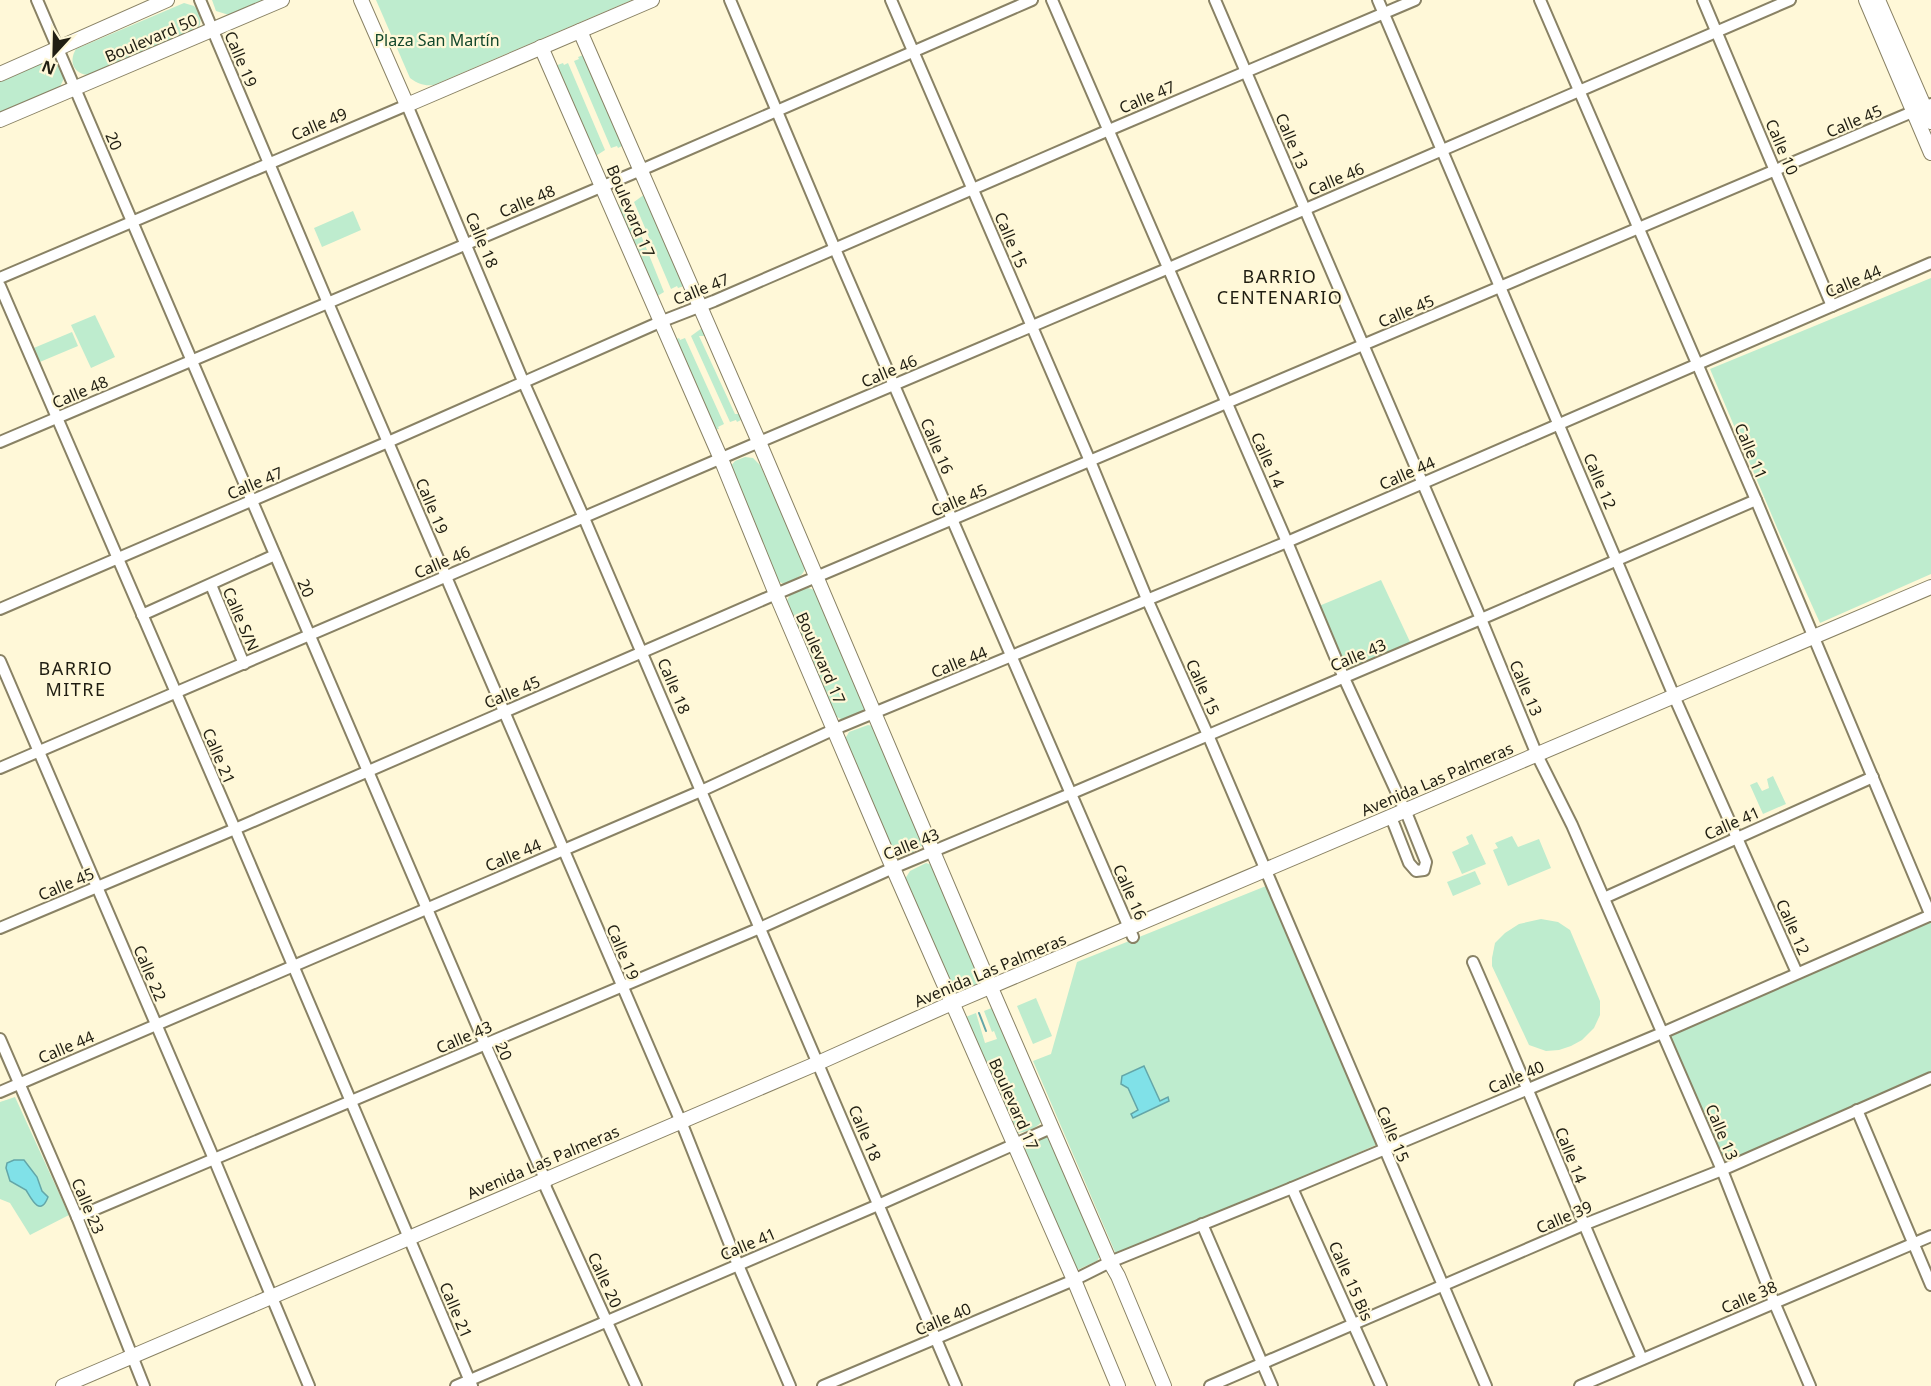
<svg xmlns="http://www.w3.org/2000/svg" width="1931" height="1386" font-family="'Noto Sans',sans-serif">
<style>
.green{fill:#beecce}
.water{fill:#80e1e8;stroke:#63a6a8;stroke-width:1.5}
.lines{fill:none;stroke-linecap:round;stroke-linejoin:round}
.stream{stroke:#63a6a8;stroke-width:2}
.minor-casing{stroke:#898265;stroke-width:14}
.major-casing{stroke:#898265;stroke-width:16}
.minor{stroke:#fff;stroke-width:10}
.major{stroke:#fff;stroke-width:14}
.labels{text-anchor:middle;stroke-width:4.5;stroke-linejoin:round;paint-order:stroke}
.street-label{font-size:16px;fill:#201e12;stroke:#fff8d8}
.park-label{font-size:16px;fill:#12472b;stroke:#fff8d8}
.neighbourhood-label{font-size:18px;letter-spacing:1.5px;fill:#201e12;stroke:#fff8d8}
</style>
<rect width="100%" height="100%" fill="#fff8d8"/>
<!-- green -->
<g class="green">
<path d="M212 0H265L229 15 216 11Z"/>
<path d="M376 0H632L434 85C424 86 418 84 410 78Z"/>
<path d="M184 3 194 6 201 14 200 25 197 29 90 75C74 75 68 62 76 49Z"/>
<path d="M586 54 624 145 618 148 617 146 611 148 574 61 579 59 578 57Z"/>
<path d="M47 61 60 66 64 78 60 87 0 114V82Z"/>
<path d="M563 63 564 65 568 63 605 150 594 157 555 66Z"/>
<path d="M645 194 684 286 678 288 677 286 671 289 634 202Z"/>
<path d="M622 203 623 205 628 203 664 292 654 298 615 206Z"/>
<path d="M353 211 361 230 322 247 314 228Z"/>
<path d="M1931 278V574L1820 623 1781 537 1710 369Z"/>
<path d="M95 315 115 357 91 368 71 325Z"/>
<path d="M702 328 705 336H699L735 414H741L743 419 737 422 736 420 730 422 691 336Z"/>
<path d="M72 332 78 346 35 364 29 350Z"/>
<path d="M679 338 680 340 685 338 724 424 718 427 719 429 713 430 674 340Z"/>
<path d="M745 457 753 458 760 465 805 564C806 577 794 579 784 584L775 580 730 467 735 461Z"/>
<path d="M1381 580 1411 644 1352 669 1346 666 1319 606Z"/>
<path d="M808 588 815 590 867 708 865 712 843 720 835 716 786 602 791 593Z"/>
<path d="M868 725 873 726 924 843C919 851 903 858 894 855L845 739 849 732Z"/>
<path d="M1773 776 1786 804 1763 814 1750 785 1757 782 1762 791 1769 788 1767 779Z"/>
<path d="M1472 834 1486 864 1462 874 1452 852 1469 844 1466 837Z"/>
<path d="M1512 836 1518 847 1539 839 1551 868 1508 886 1493 850 1498 848 1495 843Z"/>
<path d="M926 863 935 866 982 984 957 996 953 991 905 879 910 871Z"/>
<path d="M1475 871 1481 884 1453 896 1447 882Z"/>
<path d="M1266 886 1378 1144 1118 1259 1033 1061 1051 1054 1077 962Z"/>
<path d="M1931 916V1078L1722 1170 1662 1033Z"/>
<path d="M1541 919 1558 922 1570 930 1600 1001V1015L1594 1028 1582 1040 1571 1046 1559 1050 1546 1051 1529 1045 1492 966V958L1495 943 1505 933 1519 924Z"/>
<path d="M1036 998 1052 1036 1033 1044 1017 1006Z"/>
<path d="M994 1007 1042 1121C1038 1128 1022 1134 1014 1133L963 1018 976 1013 985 1043 997 1039 994 1031 992 1032 984 1011Z"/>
<path d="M15 1097 69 1215 30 1235 10 1203 0 1199V1102Z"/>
<path d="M1042 1136 1050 1138 1100 1256 1097 1261 1077 1270H1074L1022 1147Z"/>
</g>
<!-- water -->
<g class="water">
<path d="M1144 1066 1160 1101 1168 1097 1169 1101 1133 1118 1131 1114 1138 1110 1128 1088 1121 1084 1122 1076Z"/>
<path d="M14 1160H24L37 1177 42 1191 48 1197C40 1218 31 1198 26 1190L10 1181 6 1168 7 1163Z"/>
</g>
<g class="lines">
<!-- stream -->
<path class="stream" d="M979 1013 986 1031"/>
<defs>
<g id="minor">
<path d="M37 0 485 1044 545 1179 546 1188 636 1386"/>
<path d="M200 0 328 303 684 1129 738 1265 790 1386"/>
<path d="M730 0 835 249 1133 937"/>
<path d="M891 0 1090 461 1147 599 1208 735 1486 1386"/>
<path d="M1052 0 1287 542 1344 678 1408 817 1426 862 1424 870 1416 871 1409 863 1391 817"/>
<path d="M1215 0 1481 619 1537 755 1572 825 1722 1170 1774 1302 1810 1386"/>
<path d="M1378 0 1677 703 1797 973"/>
<path d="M1540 0 1756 500 1931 916"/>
<path d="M1703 0 1832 306"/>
<path d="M0 278 407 105 523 381 584 518 956 1386"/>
<path d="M0 286 235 829 472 1386"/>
<path d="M0 442 641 170 1032 0"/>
<path d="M211 585 244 664"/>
<path d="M0 609 388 442 660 322 714 301 1109 130 1415 0"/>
<path d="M142 615 275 555"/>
<path d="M0 661 214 1159 309 1386"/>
<path d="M0 768 738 451 1169 268 1790 0"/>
<path d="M1604 898 1873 777"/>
<path d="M0 928 235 829 776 594 1931 104"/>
<path d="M1473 962C1531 1094 1584 1228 1642 1359"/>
<path d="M0 1039 77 1217 144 1386"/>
<path d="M0 1092 701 791 835 729 1287 542 1931 263"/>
<path d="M1857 1110 1931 1285"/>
<path d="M1292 1188 1381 1386"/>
<path d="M77 1217 760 928 893 868 1070 794 1481 619 1756 500"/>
<path d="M1202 1224 1272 1386"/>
<path d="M456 1386 878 1205 1051 1128"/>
<path d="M823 1386 1074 1280 1110 1262 1292 1188 1662 1033 1931 915"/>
<path d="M1210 1386 1583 1225 1722 1170 1931 1078"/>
<path d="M1580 1386 1931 1236"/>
</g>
<g id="major">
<path d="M361 0 407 105 652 0"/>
<path d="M1866 0 1931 153"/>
<path d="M1878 0 1931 122"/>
<path d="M580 31 759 442 991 988 1110 1262 1118 1276 1164 1386"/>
<path d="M541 47 721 459 776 594 893 868 1074 1280 1118 1386"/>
<path d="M0 74 167 0"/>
<path d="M0 120 282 0"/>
<path d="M63 1386 818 1063 952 1003 1931 587"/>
</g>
</defs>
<!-- minor casing -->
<use href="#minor" class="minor-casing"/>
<!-- major casing -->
<use href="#major" class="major-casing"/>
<!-- minor -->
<use href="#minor" class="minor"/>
<!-- major -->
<use href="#major" class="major"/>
</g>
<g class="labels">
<!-- street labels -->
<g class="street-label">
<text transform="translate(151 38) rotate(-23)" y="6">Boulevard 50</text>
<text transform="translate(241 59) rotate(67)" y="6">Calle 19</text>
<text transform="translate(1147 97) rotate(-23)" y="6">Calle 47</text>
<text transform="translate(1854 121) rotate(-23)" y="6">Calle 45</text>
<text transform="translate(319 124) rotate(-23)" y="6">Calle 49</text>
<text transform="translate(114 141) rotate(67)" y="6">20</text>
<text transform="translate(1292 141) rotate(67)" y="6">Calle 13</text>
<text transform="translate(1782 147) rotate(67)" y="6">Calle 10</text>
<text transform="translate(1336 179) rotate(-23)" y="6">Calle 46</text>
<text transform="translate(527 201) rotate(-23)" y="6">Calle 48</text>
<text transform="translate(631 211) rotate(67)" y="6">Boulevard 17</text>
<text transform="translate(482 240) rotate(67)" y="6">Calle 18</text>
<text transform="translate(1011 240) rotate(67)" y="6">Calle 15</text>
<text transform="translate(1853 281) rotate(-23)" y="6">Calle 44</text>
<text transform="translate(701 289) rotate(-22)" y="6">Calle 47</text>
<text transform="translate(1406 311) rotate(-23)" y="6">Calle 45</text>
<text transform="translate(889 371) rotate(-23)" y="6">Calle 46</text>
<text transform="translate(80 392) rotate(-23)" y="6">Calle 48</text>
<text transform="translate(937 446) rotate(67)" y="6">Calle 16</text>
<text transform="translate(1751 451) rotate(67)" y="6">Calle 11</text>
<text transform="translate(1268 460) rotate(66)" y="6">Calle 14</text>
<text transform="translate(1407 473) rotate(-24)" y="6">Calle 44</text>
<text transform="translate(1600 481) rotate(67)" y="6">Calle 12</text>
<text transform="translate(255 483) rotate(-23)" y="6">Calle 47</text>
<text transform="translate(959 500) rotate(-23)" y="6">Calle 45</text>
<text transform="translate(432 506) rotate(67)" y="6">Calle 19</text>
<text transform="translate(442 562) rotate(-23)" y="6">Calle 46</text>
<text transform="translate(306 588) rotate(67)" y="6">20</text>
<text transform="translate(241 619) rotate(67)" y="6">Calle S/N</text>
<text transform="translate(1358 655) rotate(-23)" y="6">Calle 43</text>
<text transform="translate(821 658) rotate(66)" y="6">Boulevard 17</text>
<text transform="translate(959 662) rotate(-22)" y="6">Calle 44</text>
<text transform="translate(674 686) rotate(67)" y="6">Calle 18</text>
<text transform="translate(1203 687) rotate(66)" y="6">Calle 15</text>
<text transform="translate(1526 688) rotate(67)" y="6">Calle 13</text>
<text transform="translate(512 692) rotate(-23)" y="6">Calle 45</text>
<text transform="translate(219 756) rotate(67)" y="6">Calle 21</text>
<text transform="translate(1437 779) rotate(-23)" y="6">Avenida Las Palmeras</text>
<text transform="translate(1732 823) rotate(-24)" y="6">Calle 41</text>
<text transform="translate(911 844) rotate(-22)" y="6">Calle 43</text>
<text transform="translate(513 855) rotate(-23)" y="6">Calle 44</text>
<text transform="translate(66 884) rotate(-23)" y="6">Calle 45</text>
<text transform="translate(1130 892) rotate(66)" y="6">Calle 16</text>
<text transform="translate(1793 927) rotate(66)" y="6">Calle 12</text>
<text transform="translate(623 952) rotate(67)" y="6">Calle 19</text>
<text transform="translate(990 970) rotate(-23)" y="6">Avenida Las Palmeras</text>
<text transform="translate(150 973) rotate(67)" y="6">Calle 22</text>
<text transform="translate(464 1037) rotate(-23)" y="6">Calle 43</text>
<text transform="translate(66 1047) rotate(-23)" y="6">Calle 44</text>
<text transform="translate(504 1051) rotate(66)" y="6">20</text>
<text transform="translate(1516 1077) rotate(-23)" y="6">Calle 40</text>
<text transform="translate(1014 1104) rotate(66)" y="6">Boulevard 17</text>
<text transform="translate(1722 1132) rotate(67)" y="6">Calle 13</text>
<text transform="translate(865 1133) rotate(67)" y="6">Calle 18</text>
<text transform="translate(1393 1134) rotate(67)" y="6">Calle 15</text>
<text transform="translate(1571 1155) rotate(68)" y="6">Calle 14</text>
<text transform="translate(543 1162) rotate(-23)" y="6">Avenida Las Palmeras</text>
<text transform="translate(88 1206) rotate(67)" y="6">Calle 23</text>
<text transform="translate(1564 1217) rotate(-23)" y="6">Calle 39</text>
<text transform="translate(748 1244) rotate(-23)" y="6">Calle 41</text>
<text transform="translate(605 1280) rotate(65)" y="6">Calle 20</text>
<text transform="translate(1351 1281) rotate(66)" y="6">Calle 15 Bis</text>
<text transform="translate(1749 1297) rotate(-23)" y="6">Calle 38</text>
<text transform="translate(456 1310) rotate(67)" y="6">Calle 21</text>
<text transform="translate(943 1319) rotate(-23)" y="6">Calle 40</text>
</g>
<!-- park labels -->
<g class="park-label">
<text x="437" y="46">Plaza San Martín</text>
</g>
<!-- neighbourhood labels -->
<g class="neighbourhood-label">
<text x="1280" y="283">BARRIO<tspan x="1280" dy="21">CENTENARIO</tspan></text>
<text x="76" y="675">BARRIO<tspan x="76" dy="21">MITRE</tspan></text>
</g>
</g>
<!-- north arrow -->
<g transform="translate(54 54) rotate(202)" stroke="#fff8d8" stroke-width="4.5" paint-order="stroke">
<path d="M0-4.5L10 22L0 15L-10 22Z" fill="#201e12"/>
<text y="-9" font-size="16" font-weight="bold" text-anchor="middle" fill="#201e12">N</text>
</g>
</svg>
